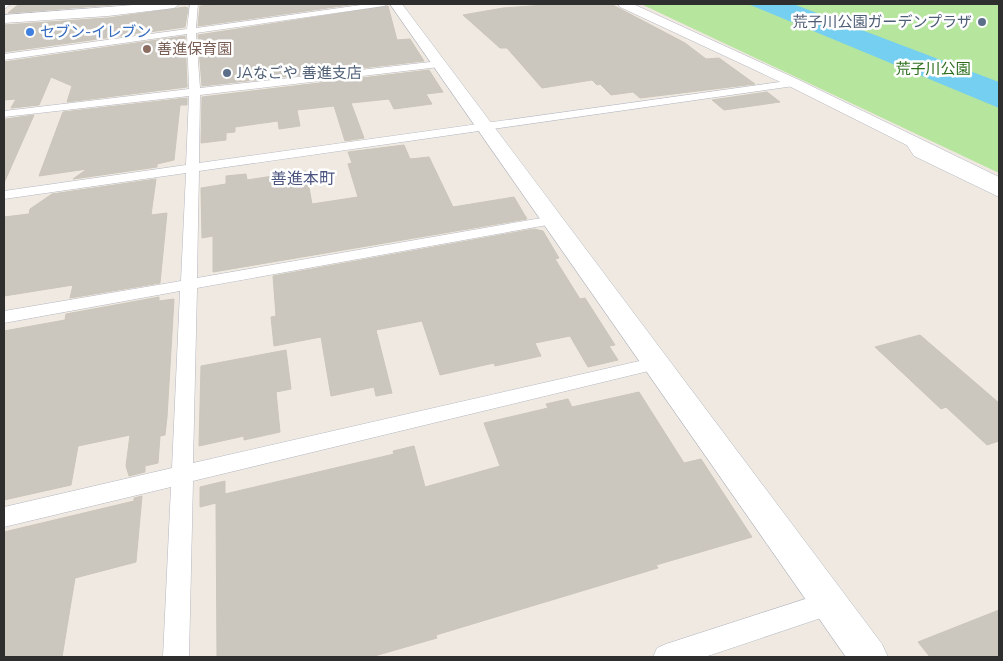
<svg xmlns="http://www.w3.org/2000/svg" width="1003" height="661" font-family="'Nunito Sans','Noto Sans JP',sans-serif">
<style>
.green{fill:#b6e59e}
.water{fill:#75cff0}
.building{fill:#cbc7bf;stroke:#cbc5ba}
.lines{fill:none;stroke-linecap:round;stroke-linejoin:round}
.street-casing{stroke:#b4b7c1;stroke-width:1}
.secondary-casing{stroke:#b4b7c1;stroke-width:1}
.street{fill:#fff;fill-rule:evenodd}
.secondary{fill:#fff;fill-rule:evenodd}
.service-dot{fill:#5c6f8a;stroke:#fff;stroke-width:2}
.shop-dot{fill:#3f7fe0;stroke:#fff;stroke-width:2}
.education-dot{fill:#8d6e63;stroke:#fff;stroke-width:2}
.labels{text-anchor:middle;stroke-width:5;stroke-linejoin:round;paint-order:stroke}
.far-service-label{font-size:15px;fill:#4e5e75;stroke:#fff;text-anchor:end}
.far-shop-label{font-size:15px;fill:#366cbe;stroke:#fff;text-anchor:start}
.far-education-label{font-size:15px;fill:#785e54;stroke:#fff;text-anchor:start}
.far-park-label{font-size:15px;fill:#2c6e1b;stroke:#fff}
.far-quarter-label{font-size:16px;fill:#4d5680;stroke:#fff}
</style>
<rect width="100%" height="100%" fill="#efe9e1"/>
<!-- green -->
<path class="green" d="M641 4H999V173Z"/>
<!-- water -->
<path class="water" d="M748 4H793L999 82V108Z"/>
<!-- building -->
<g class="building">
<path d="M19 4H125L8 13Z"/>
<path d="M221 4H356L198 26 200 6Z"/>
<path d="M559 4H611L685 43 706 59 719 58 755 84 640 98 633 92 611 95 600 84 597 85 592 80 542 88 507 48H500L463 15 503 8Z"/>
<path d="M388 6 397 40 410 39 424 61 202 86 198 35Z"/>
<path d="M185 7 188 8 185 27 4 52V25L108 18Z"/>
<path d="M185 36 187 87 67 102 72 86 51 77 39 105 11 108 16 99 4 100V62Z"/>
<path d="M429 70 443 92 426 94 432 104 394 109 389 99 351 103 364 138 345 141 334 106 297 110 300 126 279 129 278 121 235 127V132L226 133V140L201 143 202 97Z"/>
<path d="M767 92 780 102 724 110 712 100Z"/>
<path d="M187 98V105H180L174 160 157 164V167L73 179 87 169 39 176 63 112Z"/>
<path d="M34 115 4 183V123L6 119Z"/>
<path d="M404 145 410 159 429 157 453 207 514 197 527 219 213 272V236L202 238 201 188 226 184V176L246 174 247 180 306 171 312 204 358 197 348 164 352 163 348 152Z"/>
<path d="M156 179 151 215 167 213 160 283 70 298 73 285 4 296V217L29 214 30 209 52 194Z"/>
<path d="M534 229 543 231 559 258 555 259 580 299 585 298 615 345 609 346 618 360 588 367 570 336 535 343 541 356 495 366 494 363 440 375 422 321 376 330 392 393 376 396 374 387 331 396 321 337 274 346 271 317 276 316 273 276Z"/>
<path d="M159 297V301L174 299 167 417 165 435 160 436 158 463 145 466V472L129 476 126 466 130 435 78 446 71 485 4 500V331L65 320 66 314Z"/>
<path d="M920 335 999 403V441L987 445 946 407 941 409 875 347Z"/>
<path d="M286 350 291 389 276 392 280 432 244 440V436L199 446 201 366Z"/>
<path d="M639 392 684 463 701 459 752 537 656 565 658 568 436 635 437 638 371 657H217L216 503 200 507V487L225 481V494L394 454 393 451 414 446 425 487 500 466 484 423 548 408 546 404 568 399 572 407Z"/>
<path d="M142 496 136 562 75 578 62 657H4V532L134 501V498Z"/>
<path d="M999 610V657H930L918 642Z"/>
</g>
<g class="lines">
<defs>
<g id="street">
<path d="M4 4H11L4 9Z"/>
<path d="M190 4H198L196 28 368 4H388L384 6 196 33 200 88 439 61 444 64 439 67 200 95 199 163 794 80 799 83 794 86 199 171 197 278 553 216 558 217 560 220 558 223 553 224 197 288 193 463 657 357 664 358 666 363 664 368 657 369 193 481 189 657H163L171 487 4 527V507L172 468 180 291 4 323V311L181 281 186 173 4 199V191L186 165 189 96 4 117V111L189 89 187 34 4 60V54L187 29Z"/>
<path d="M911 138 915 139 923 150 999 188V197L914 156 905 142Z"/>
<path d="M830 591 839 594 843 603 839 612 830 615 705 657H653L657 648 666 644Z"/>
</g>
<g id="secondary">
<path d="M146 4H180L174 8 108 16 4 23V15Z"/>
<path d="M390 4H402L882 644 888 657H846Z"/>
<path d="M618 4H633L799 80 999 177V190L992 188 789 86 620 7Z"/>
</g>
</defs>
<!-- street casing -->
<use href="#street" class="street-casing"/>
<!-- secondary casing -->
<use href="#secondary" class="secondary-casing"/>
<!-- street -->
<use href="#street" class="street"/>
<!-- secondary -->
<use href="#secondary" class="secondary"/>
</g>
<!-- markers -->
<g class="service-dot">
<circle cx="982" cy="22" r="5"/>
<circle cx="227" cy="73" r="5"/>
</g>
<circle class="shop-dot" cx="30" cy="32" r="5"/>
<circle class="education-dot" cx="147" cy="49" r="5"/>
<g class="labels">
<!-- far-service labels -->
<g class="far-service-label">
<text x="972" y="27">荒子川公園ガーデンプラザ</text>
<text x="237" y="78" text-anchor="start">JAなごや 善進支店</text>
</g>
<!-- far-shop labels -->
<g class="far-shop-label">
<text x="40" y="37">セブン-イレブン</text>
</g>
<!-- far-education labels -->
<g class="far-education-label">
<text x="157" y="54">善進保育園</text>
</g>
<!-- far-park labels -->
<g class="far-park-label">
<text x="933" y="74">荒子川公園</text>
</g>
<!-- far-quarter labels -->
<g class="far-quarter-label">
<text x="303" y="184">善進本町</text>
</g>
</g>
<!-- border -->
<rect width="1003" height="661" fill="none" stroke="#2e2e2e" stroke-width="10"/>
</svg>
